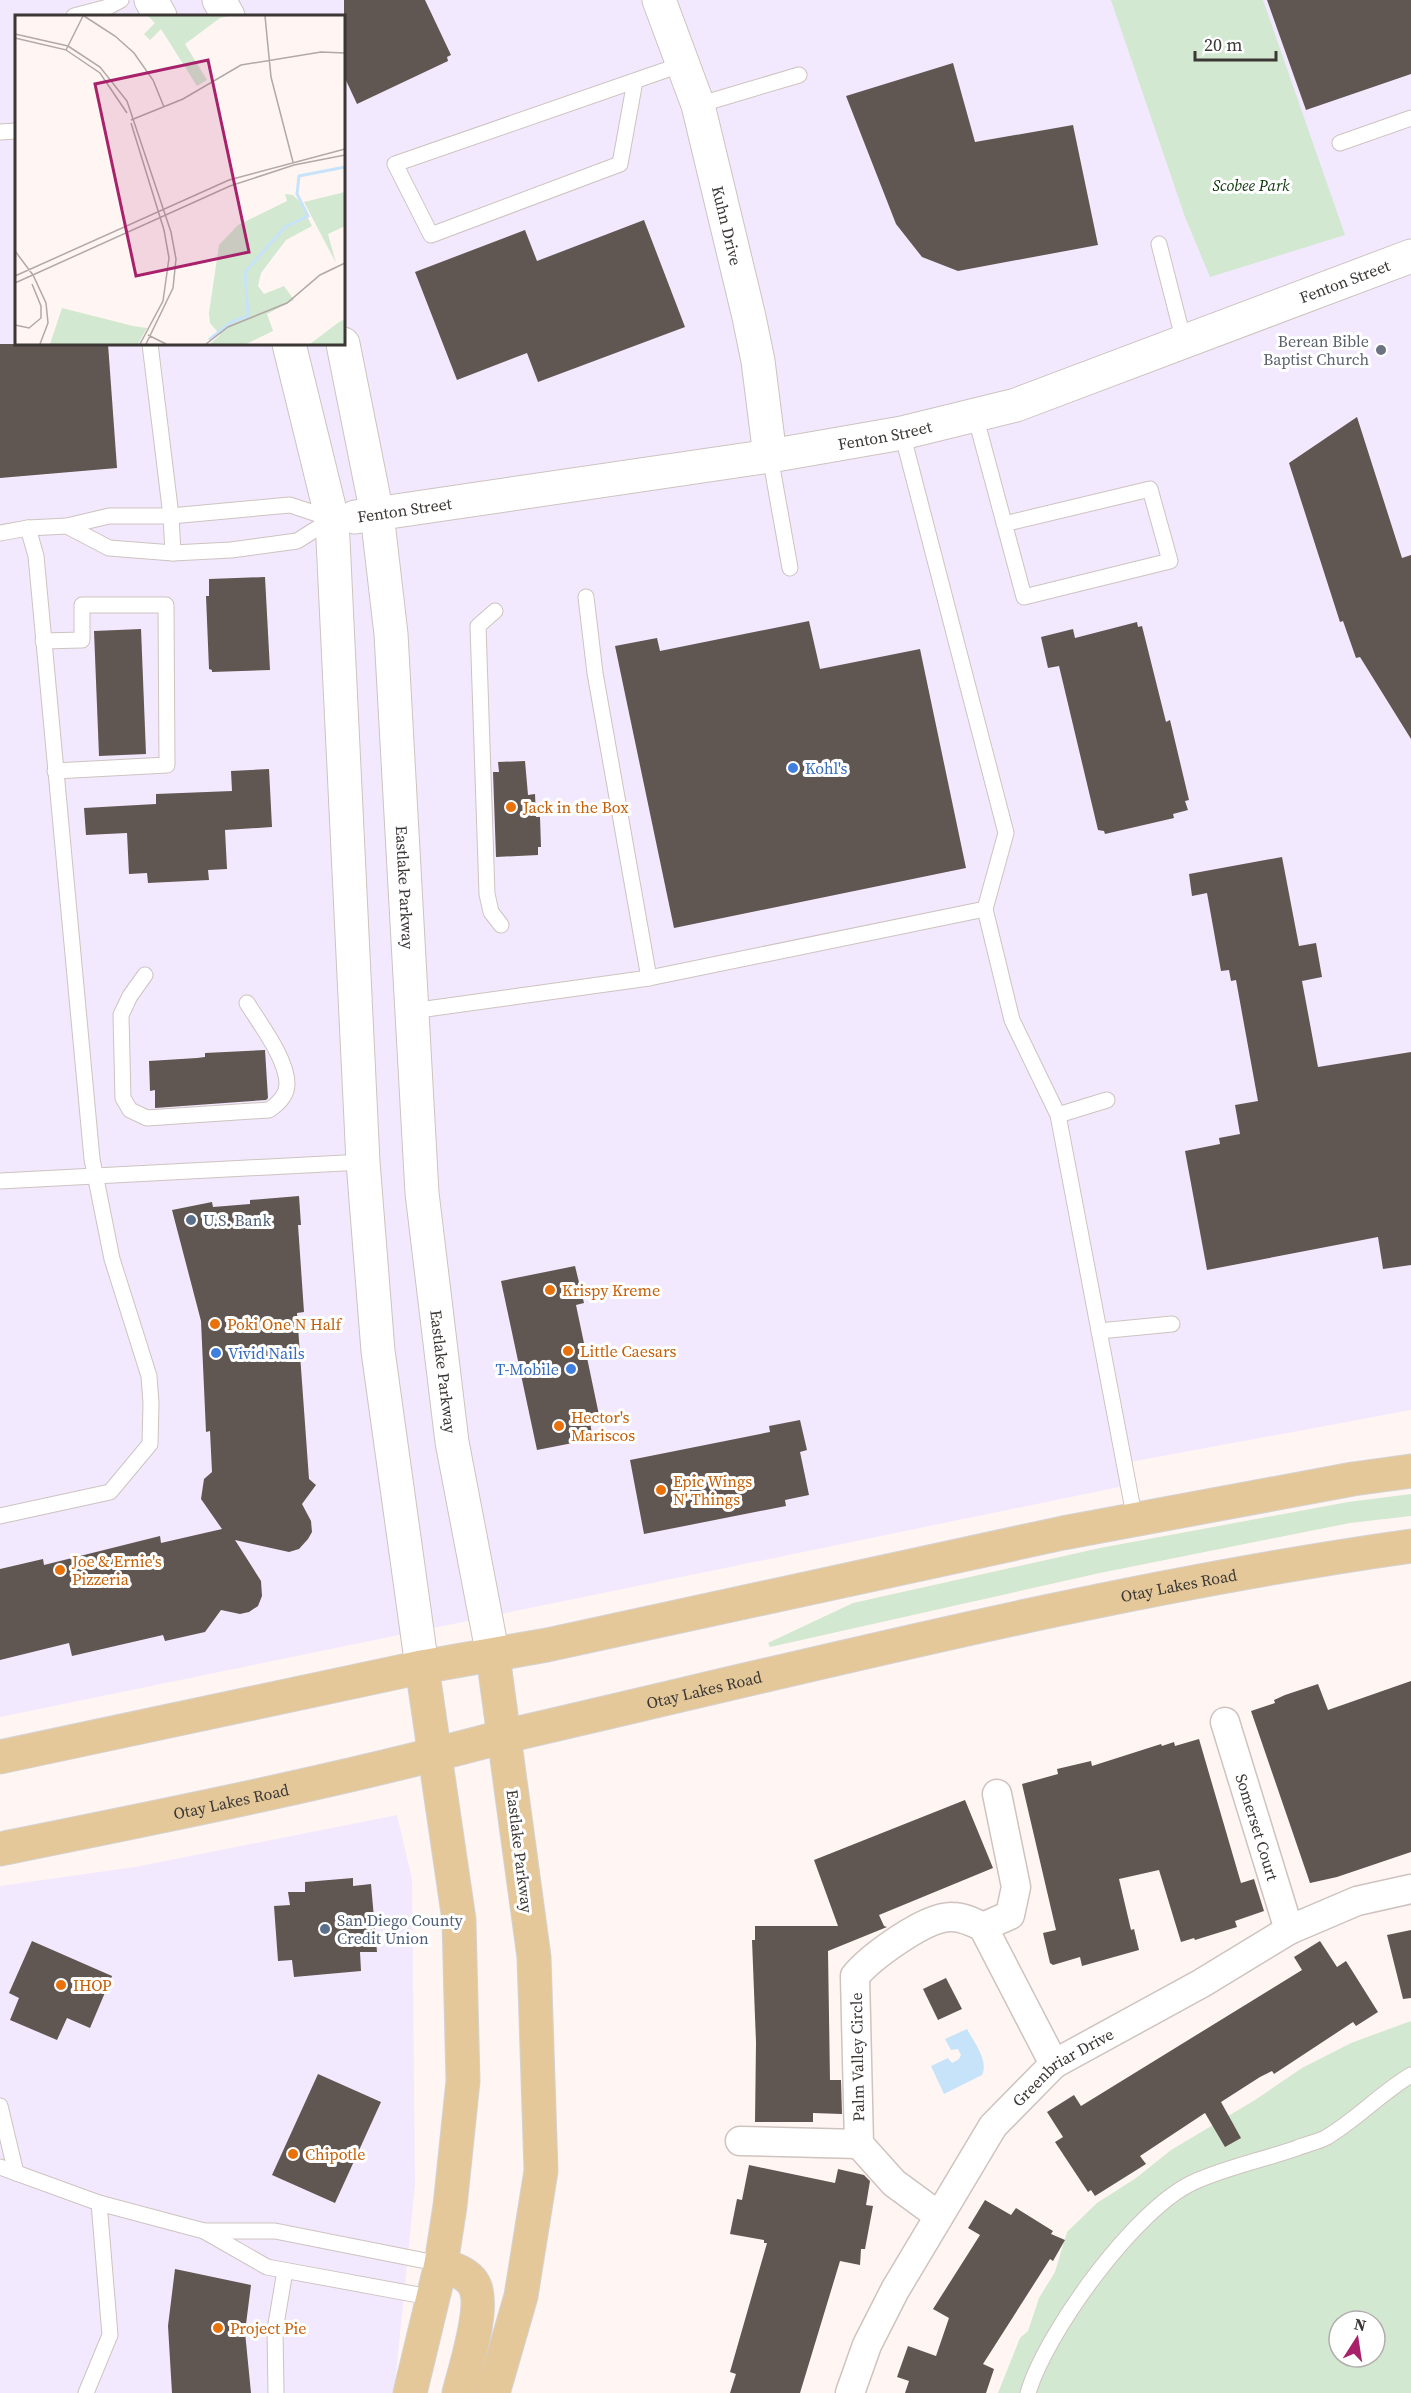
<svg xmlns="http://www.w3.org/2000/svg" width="1411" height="2393" font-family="'Source Serif 4',serif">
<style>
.commercial{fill:#f2e9fe;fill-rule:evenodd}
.green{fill:#d2e8d0;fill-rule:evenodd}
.water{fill:#c7e3f9}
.building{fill:#605652}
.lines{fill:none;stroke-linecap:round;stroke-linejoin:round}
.lane-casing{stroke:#cec3bf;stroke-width:17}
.street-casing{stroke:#cec3bf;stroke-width:31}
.secondary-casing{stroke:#cec3bf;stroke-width:35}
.primary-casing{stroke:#d4d3d3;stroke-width:35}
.lane{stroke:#fff;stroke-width:15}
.street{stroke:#fff;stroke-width:28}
.secondary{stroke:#fff;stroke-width:33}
.primary{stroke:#e4c89a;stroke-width:33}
.worship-dot{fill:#6b7280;stroke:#fff;stroke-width:2}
.shop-dot{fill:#3f7fe0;stroke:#fff;stroke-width:2}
.food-dot{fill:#e8710a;stroke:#fff;stroke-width:2}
.service-dot{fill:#5c6f8a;stroke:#fff;stroke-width:2}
.labels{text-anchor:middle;stroke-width:6;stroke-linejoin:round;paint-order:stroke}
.park-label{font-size:16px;font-style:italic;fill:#0a3308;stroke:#fff}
.street-label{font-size:16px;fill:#3b3735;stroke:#fff}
.worship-label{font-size:16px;fill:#5b616d;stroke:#fff;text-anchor:end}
.shop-label{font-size:16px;fill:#366cbe;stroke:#fff;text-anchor:start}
.food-label{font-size:16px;fill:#c56008;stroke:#fff;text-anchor:start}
.service-label{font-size:16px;fill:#4e5e75;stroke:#fff;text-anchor:start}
.inset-river{fill:none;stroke:#c7e3f9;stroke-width:3}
.inset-road{fill:none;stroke:#b1a9a6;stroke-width:1.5}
.view{fill:#a7226b;fill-opacity:0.15;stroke:#a7226b;stroke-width:3}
.inset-edge{fill:none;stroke:#3b3735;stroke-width:3}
</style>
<rect width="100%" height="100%" fill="#fff5f2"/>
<!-- commercial -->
<g class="commercial">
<path d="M0 0H1411V1410L1125 1463 1129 1485 0 1717ZM16 16H344V344H16Z"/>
<path d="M397 1815 412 1879 415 2185 394 2393H0V1886L135 1867Z"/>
</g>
<!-- green -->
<g class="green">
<path d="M1111 0H1263L1345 235 1210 277 1185 217Z"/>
<path d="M1411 1494V1516L1350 1523 1100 1573 770 1647 768 1643 853 1603 1100 1548 1348 1502Z"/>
<path d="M1411 2021V2393H998L1020 2338 1028 2331 1039 2298 1055 2272 1067 2232 1097 2203 1136 2178 1171 2150 1255 2100 1302 2068 1351 2043ZM1339 2321H1375V2357H1339Z"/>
</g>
<!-- water -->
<path class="water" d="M967 2029C974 2042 989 2061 982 2075L944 2094 931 2066 948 2058 952 2063 959 2059 961 2055 958 2049 951 2050 945 2039Z"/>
<!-- building -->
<g class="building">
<path d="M344 0H425L451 55 447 57 448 61 357 104 344 76Z"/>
<path d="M1267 0H1411V74L1306 110Z"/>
<path d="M953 63 975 142 1073 125 1098 245 958 271 922 257 896 224 846 96Z"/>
<path d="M644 220 685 327 538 382 527 353 457 380 415 272 525 230 537 261Z"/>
<path d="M0 344H108L117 468 0 478Z"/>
<path d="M1357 417 1402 558 1411 555V739L1360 657 1356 658 1343 621 1340 622 1289 463Z"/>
<path d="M265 577 270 670 212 672V670L209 669 206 596H209V579Z"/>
<path d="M809 621 820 669 920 649 966 868 674 928 615 646 657 638 660 651Z"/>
<path d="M1137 622 1138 627 1142 626 1166 722 1170 720 1189 800 1185 801 1188 810 1173 814 1174 818 1105 834 1104 831 1098 830 1059 666 1048 668 1041 637 1073 629 1075 638Z"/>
<path d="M141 629 146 754 99 756 94 631Z"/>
<path d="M525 761 528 795 535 794 536 817H540L541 847H538V855L496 857 493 772H499L498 762Z"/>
<path d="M269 769 272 827 225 830 227 869 208 870 209 880 148 883 147 873 129 874 127 833 86 835 84 808 156 804V794L232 791 231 771Z"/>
<path d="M1282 857 1299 946 1316 943 1322 977 1302 981 1318 1067 1411 1052V1265L1383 1269 1378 1237 1207 1270 1185 1151 1220 1144 1219 1138 1240 1134 1235 1105 1258 1101 1236 980 1231 981 1229 970 1221 971 1207 893 1192 896 1189 874Z"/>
<path d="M265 1050 268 1098 266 1100 155 1108V1090L150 1091 149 1061 197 1058 205 1057V1053Z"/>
<path d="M299 1196 301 1225H298L304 1312 297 1313 309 1479 316 1485 302 1504 311 1521 312 1532 308 1539 299 1549 289 1552 235 1540 261 1581 262 1596 258 1606 249 1612 240 1614 221 1610 205 1632 165 1641 163 1635 72 1656 69 1643 0 1660V1569L43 1559 44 1565 160 1536 161 1543 222 1529 201 1499 204 1479 212 1472 210 1431 206 1432 201 1321 172 1210 212 1202 213 1207 250 1204V1200Z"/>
<path d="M575 1266 584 1303 576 1305 599 1415 589 1417 593 1439 537 1450 501 1281Z"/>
<path d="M800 1420 807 1450 800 1452 809 1495 785 1500 786 1506 644 1534 630 1460 770 1432 769 1426Z"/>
<path d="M1411 1681V1852L1337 1877 1310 1883 1251 1711 1275 1703 1274 1700 1285 1695 1318 1684 1328 1710Z"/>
<path d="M1199 1739 1241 1883 1254 1879 1264 1911 1235 1921 1237 1927 1195 1940 1194 1938 1181 1942 1159 1870 1119 1879 1131 1930 1134 1929 1139 1950 1082 1966 1080 1957 1053 1965 1050 1963 1043 1933 1056 1930 1022 1784 1058 1774 1057 1769 1091 1761 1092 1766 1161 1744 1162 1746 1174 1742 1175 1746Z"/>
<path d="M965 1800 993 1868 879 1915 884 1926 887 1927 828 1951 830 2080H841L842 2114 813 2113V2122H755L756 2042 752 1940H755V1926H838L814 1860Z"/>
<path d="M353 1878V1886L371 1884 377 1952H360L361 1971 294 1977 292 1960 278 1961 274 1906 290 1905 288 1892H305V1882Z"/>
<path d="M1411 1930V1998L1403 1999 1387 1935Z"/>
<path d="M32 1941 112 1976 90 2028 67 2018 57 2040 10 2020 19 1998 9 1993Z"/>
<path d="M1320 1941 1337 1967 1346 1961 1378 2012 1356 2026 1353 2022 1274 2074 1272 2071 1260 2077 1221 2102 1241 2138 1225 2147 1205 2113 1140 2156 1146 2164 1095 2196 1091 2190 1088 2192 1055 2142 1063 2137 1047 2112 1074 2095 1081 2106 1302 1970 1294 1957Z"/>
<path d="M946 1978 962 2009 938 2020 923 1989Z"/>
<path d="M318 2074 381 2102 335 2203 272 2175Z"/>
<path d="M749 2165 835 2183 838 2169 864 2175 870 2181 866 2205 873 2206 865 2249H861L860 2265 840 2261 800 2393H730L736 2374 730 2372 767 2243H764V2240L730 2234 737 2199 742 2200Z"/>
<path d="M985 2200 1011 2215 1016 2208 1053 2231 1051 2234 1065 2240 1053 2261 1050 2259 983 2364 994 2369 986 2393H905L909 2381 897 2377 908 2346 936 2356 949 2318 933 2309 980 2235 968 2228Z"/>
<path d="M175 2269 251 2285 245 2332 251 2393H172L168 2326Z"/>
</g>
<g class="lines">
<defs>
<g id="lane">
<path d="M74 16 108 7 121 0"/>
<path d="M635 81 620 164 431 235 395 164 683 64"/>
<path d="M698 105 799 75"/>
<path d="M0 132 16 131"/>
<path d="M1340 143 1411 118"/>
<path d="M1159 244 1184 342"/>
<path d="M150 344 171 516 173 553"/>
<path d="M975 415 1024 597 1170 561 1150 489 1004 524"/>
<path d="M770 456 790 568"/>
<path d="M67 526 109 548 173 553 231 550 297 541 332 519"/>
<path d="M0 533 28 528 67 526 109 516H171L290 505 332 519"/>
<path d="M586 597 595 673 649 978 985 909 1006 833 902 433"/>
<path d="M495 611 478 626 487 894 491 912 501 925"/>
<path d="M43 641 82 640V605H166L167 765 55 771"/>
<path d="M985 909 1012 1020 1058 1115 1135 1520"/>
<path d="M145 975 130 996 121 1015 123 1098 130 1110 147 1118 269 1110C278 1104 287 1096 287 1084 287 1059 260 1024 247 1003"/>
<path d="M412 1011 649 978"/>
<path d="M1058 1115 1107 1100"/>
<path d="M0 1181 363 1162"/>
<path d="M1099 1331 1172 1324"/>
<path d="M0 1516 110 1492 150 1444 151 1403 149 1376 112 1259 92 1159 36 556 28 528"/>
<path d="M0 2106 16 2173"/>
<path d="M0 2167 99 2203 110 2335 86 2393"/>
<path d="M99 2203 204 2231 267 2267 435 2298"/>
<path d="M204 2231H275L441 2264"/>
<path d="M276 2393 275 2330 285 2271"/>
<path d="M1028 2393C1046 2332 1136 2208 1194 2182 1227 2167 1263 2160 1297 2148 1307 2144 1318 2142 1327 2137 1357 2119 1381 2093 1411 2075"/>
</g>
<g id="street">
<path id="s1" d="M1225 1722 1289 1930"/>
<path d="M983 1927 1010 1915 1016 1887 997 1794"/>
<path d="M740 2141 859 2144"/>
<path d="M939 2216 894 2183 859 2144 855 1976C871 1957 926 1916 952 1917 963 1917 973 1922 983 1927L1054 2064"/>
<path id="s2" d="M850 2393 867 2345 895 2290 993 2126 1054 2064 1202 1983 1289 1930 1357 1901 1411 1889"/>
</g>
<g id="secondary">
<path d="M151 0 160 16"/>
<path d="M219 0 228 16"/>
<path id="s3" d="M659 0 698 105 749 317 758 361 770 456"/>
<path d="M289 344 332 519 363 1162 378 1351 422 1667"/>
<path id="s4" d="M343 344 377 514 391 634 422 1193 452 1442 493 1656"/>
<path id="s5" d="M355 517 770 456 902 433 1016 405 1411 256"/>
</g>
<g id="primary">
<path d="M0 1757 422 1667 547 1645 1063 1533 1353 1479 1411 1471"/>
<path id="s6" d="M0 1849C169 1815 339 1781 506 1736 806 1667 1106 1589 1411 1546"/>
<path d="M441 2264C452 2269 466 2272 473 2283 487 2303 465 2369 459 2393"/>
<path d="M410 2393 441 2264 450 2206 463 2081 459 1920 422 1667"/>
<path d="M493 2393 521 2296 541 2171 534 1957 493 1656"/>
</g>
</defs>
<!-- lane casing -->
<use href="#lane" class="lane-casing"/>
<!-- street casing -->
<use href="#street" class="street-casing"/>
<!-- secondary casing -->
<use href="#secondary" class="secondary-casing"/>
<!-- primary casing -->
<use href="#primary" class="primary-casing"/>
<!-- lane -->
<use href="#lane" class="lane"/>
<!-- street -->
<use href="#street" class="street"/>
<!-- secondary -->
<use href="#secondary" class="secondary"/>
<!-- primary -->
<use href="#primary" class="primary"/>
</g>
<!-- markers -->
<circle class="worship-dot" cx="1381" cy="350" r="6"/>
<g class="shop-dot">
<circle cx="793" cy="768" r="6"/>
<circle cx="216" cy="1353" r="6"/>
<circle cx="571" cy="1369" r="6"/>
</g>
<g class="food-dot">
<circle cx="511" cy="807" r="6"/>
<circle cx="550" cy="1290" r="6"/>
<circle cx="215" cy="1324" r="6"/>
<circle cx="568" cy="1351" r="6"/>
<circle cx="559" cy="1426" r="6"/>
<circle cx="661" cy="1490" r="6"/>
<circle cx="60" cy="1570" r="6"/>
<circle cx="61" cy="1985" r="6"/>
<circle cx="293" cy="2154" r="6"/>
<circle cx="218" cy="2328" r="6"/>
</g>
<g class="service-dot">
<circle cx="191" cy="1220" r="6"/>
<circle cx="325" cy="1929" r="6"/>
</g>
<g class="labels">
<!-- park labels -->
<g class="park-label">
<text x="1251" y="191">Scobee Park</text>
</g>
<!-- street labels -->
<g class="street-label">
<text dy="6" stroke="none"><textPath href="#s3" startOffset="236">Kuhn Drive</textPath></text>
<text dy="6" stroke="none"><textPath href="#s5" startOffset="1022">Fenton Street</textPath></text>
<text dy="6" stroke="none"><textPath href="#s5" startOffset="536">Fenton Street</textPath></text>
<text dy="6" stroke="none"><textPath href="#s5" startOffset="50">Fenton Street</textPath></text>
<text dy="6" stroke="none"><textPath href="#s4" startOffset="548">Eastlake Parkway</textPath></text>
<text dy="6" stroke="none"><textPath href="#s4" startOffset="1034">Eastlake Parkway</textPath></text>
<text dy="6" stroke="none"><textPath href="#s6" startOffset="1208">Otay Lakes Road</textPath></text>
<text dy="6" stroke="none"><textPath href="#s6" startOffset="722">Otay Lakes Road</textPath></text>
<text dy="6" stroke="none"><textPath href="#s6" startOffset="236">Otay Lakes Road</textPath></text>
<text dy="6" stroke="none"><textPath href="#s1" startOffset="110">Somerset Court</textPath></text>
<text transform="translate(520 1851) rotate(83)" y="6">Eastlake Parkway</text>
<text transform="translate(857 2057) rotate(-91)" y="6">Palm Valley Circle</text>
<text dy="6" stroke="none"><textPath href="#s2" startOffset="396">Greenbriar Drive</textPath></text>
</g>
<!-- worship labels -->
<g class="worship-label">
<text x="1369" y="347">Berean Bible<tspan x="1369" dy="18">Baptist Church</tspan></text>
</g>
<!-- shop labels -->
<g class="shop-label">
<text x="805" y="774">Kohl's</text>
<text x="228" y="1359">Vivid Nails</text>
<text x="559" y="1375" text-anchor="end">T-Mobile</text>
</g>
<!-- food labels -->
<g class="food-label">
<text x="523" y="813">Jack in the Box</text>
<text x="562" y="1296">Krispy Kreme</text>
<text x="227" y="1330">Poki One N Half</text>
<text x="580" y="1357">Little Caesars</text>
<text x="571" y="1423">Hector's<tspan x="571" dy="18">Mariscos</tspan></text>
<text x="673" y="1487">Epic Wings<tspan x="673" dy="18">N' Things</tspan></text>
<text x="72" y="1567">Joe &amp; Ernie's<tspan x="72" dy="18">Pizzeria</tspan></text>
<text x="73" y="1991">IHOP</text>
<text x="305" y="2160">Chipotle</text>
<text x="230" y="2334">Project Pie</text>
</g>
<!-- service labels -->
<g class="service-label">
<text x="203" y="1226">U.S. Bank</text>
<text x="337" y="1926">San Diego County<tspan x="337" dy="18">Credit Union</tspan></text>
</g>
</g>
<!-- overview -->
<g transform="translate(15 15)">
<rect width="330" height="330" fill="#fff5f2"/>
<path d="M133 1H214L205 3 170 29 192 65 182 71 146 14 135 25 129 19 140 8ZM330 177V211L313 219 321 248 289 187ZM270 179 278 180 285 187 297 211 271 225 246 258 243 271 249 279 269 271 279 285 252 299 258 316 231 329H195L205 320 195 308 194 298 204 230 223 210 272 186ZM47 293 118 311 132 313 123 329H35ZM330 304V329H295L324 307Z" fill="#d2e8d0"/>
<path class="inset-river" d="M194 325 216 307 233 301 230 257 270 212 293 201 282 179 284 161 330 152"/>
<path class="inset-road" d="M69 1 100 21 119 38 138 65 149 92M250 1 256 62 278 147M0 19 53 31M0 23 51 35 68 1M53 31 85 52 112 86 156 217 161 244 158 273 131 329M51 35 85 58 112 98M116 105 168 84 226 50 306 37 330 38M116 108 149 215 154 243 148 286 125 329M0 236 18 260 31 288 33 308 25 329M0 261 214 165 330 134M0 268 215 171 279 150 330 140M0 310 14 313 26 303V291L17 269M133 320 151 329M191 329 213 312 272 288 305 260 330 248"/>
<path class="view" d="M193 45 234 237 121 261 80 69Z"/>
<rect width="330" height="330" class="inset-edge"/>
</g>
<!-- north arrow -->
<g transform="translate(1357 2339) rotate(12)"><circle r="28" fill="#ffffff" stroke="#b1afae" stroke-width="1.5"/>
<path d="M0-4.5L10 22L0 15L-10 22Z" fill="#a7226b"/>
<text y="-9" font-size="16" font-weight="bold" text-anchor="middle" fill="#3b3735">N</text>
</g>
<!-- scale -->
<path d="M1195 51v9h81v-9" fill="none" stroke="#3b3735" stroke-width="3"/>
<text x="1204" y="51" font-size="18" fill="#3b3735" stroke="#ffffff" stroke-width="4.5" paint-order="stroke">20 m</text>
</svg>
